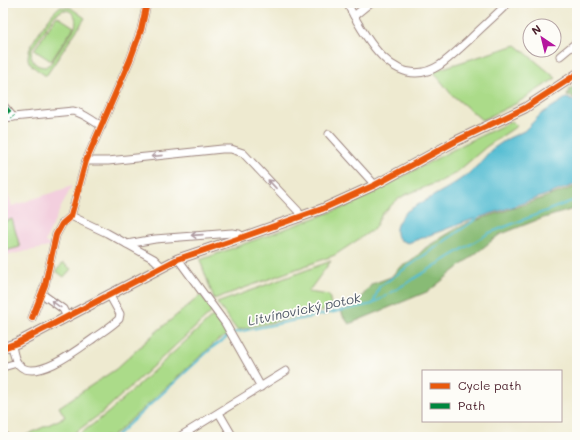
<svg xmlns="http://www.w3.org/2000/svg" width="580" height="440" font-family="Mali,sans-serif">
<style>
.built{fill:#f3cfde}
.green{fill:#abdb89;stroke:#7a7d5a;fill-rule:evenodd}
.forest{fill:#88bb75;stroke:#696d50}
.water{fill:#56bed3;stroke:#506e7f}
.lines{fill:none;stroke-linecap:round;stroke-linejoin:round}
.stream{stroke:#56bed3;stroke-width:2}
.minor-casing{stroke:#9c847e;stroke-width:9}
.tertiary-casing{stroke:#9c847e;stroke-width:11}
.minor{stroke:#fff;stroke-width:7}
.tertiary{stroke:#fff;stroke-width:9}
.quiet{stroke:#00873e;stroke-width:5;stroke-dasharray:10 5;stroke-linecap:butt}
.cycleway-casing{stroke:#fdfcf7;stroke-width:8}
.cycleway{stroke:#e8590c;stroke-width:6}
.oneway{stroke:#ae9aa0}
.labels{text-anchor:middle;stroke-width:3.5;stroke-linejoin:round;paint-order:stroke}
.water-label{font-size:13px;font-style:italic;fill:#4e5766;stroke:#fdfcf7}
</style>
<rect width="100%" height="100%" fill="#fdfcf7"/>
<filter id="ink" filterUnits="userSpaceOnUse"><feTurbulence type="fractalNoise" baseFrequency=".025" numOctaves="2"/><feDisplacementMap in="SourceGraphic" scale="8" xChannelSelector="R" yChannelSelector="G"/><feConvolveMatrix kernelMatrix="1 2 1 2 8 2 1 2 1" color-interpolation-filters="sRGB"/></filter>
<filter id="wash" filterUnits="userSpaceOnUse"><feTurbulence type="fractalNoise" baseFrequency=".012" numOctaves="4" result="noise"/><feDisplacementMap in="SourceGraphic" scale="16" xChannelSelector="R" yChannelSelector="G"/><feGaussianBlur stdDeviation="0.9" result="paint"/><feColorMatrix in="noise" values="0 0 0 0 0 0 0 0 0 0 0 0 0 0 0 0 0 1.4 0 .05"/><feComposite in="paint" operator="in"/></filter>
<g filter="url(#wash)">
<rect width="100%" height="100%" fill="#eeead0"/>
<!-- built -->
<path class="built" d="M3 181 12 206 72 186 61 207 45 242 50 245 49 247 6 255 3 245Z"/>
<!-- green -->
<g class="green">
<path d="M62 7 71 8 85 18 46 76C41 72 33 68 29 62 23 50 46 23 53 13L58 8ZM63 10C73 10 78 17 75 27L51 63 45 67 39 66C32 63 30 57 32 49L55 15Z"/>
<path d="M57 16 74 27 51 61 34 50Z"/>
<path d="M516 45 556 78 517 103 482 120 451 94 433 71Z"/>
<path d="M512 121 517 126 486 147 456 173 441 181 405 195 397 200 382 214 374 229 335 255 214 299 200 260 345 207 464 144Z"/>
<path d="M12 219 20 247 5 251 3 244V222Z"/>
<path d="M331 261 308 292 329 295 332 309 237 330 217 303Z"/>
<path d="M63 263 71 269 64 277 56 271Z"/>
<path d="M201 295 213 311 103 412 69 437H22L65 417 59 407 116 369 155 333Z"/>
<path d="M215 314 229 334 218 340 123 427 111 437H76L109 412Z"/>
</g>
<!-- forest -->
<g class="forest">
<path d="M577 86V100L573 97 567 96 569 89Z"/>
<path d="M577 186V208L537 220 499 235 429 291 349 324 343 316 341 310 355 305 372 284 391 277 399 268 413 260 425 248 454 230 468 223 529 203Z"/>
</g>
<!-- water -->
<path class="water" d="M566 98 577 101V184L512 207 471 220 408 243 400 240 396 234V228L398 222 407 211 449 187 468 174 477 166 491 150 507 139 524 131 541 114Z"/>
<g class="lines">
<!-- stream -->
<g class="stream">
<path d="M374 303 489 233 577 199"/>
<path d="M233 333 373 304 379 287 479 217"/>
<path d="M115 437 213 347 229 336"/>
</g>
</g>
</g>
<g filter="url(#ink)">
<g class="lines">
<defs>
<g id="minor">
<path d="M347 3C364 36 395 94 440 65 450 58 459 49 468 41 481 28 495 16 508 3"/>
<path d="M354 16 370 3"/>
<path d="M560 56 577 42"/>
<path d="M3 105 13 117"/>
<path d="M3 118 73 111C84 113 92 121 102 126"/>
<path d="M329 134 375 185"/>
<path d="M86 161H108L222 149H231L243 153 298 211 300 217"/>
<path d="M71 216 107 233 154 259 162 267"/>
<path d="M127 244 155 239 232 233 239 234 243 237"/>
<path d="M178 259 225 323 261 387"/>
<path d="M42 294 63 309 67 317"/>
<path d="M32 318 45 285 56 235 62 224 71 216 86 161 130 60 141 30 147 3"/>
<path d="M12 345C13 351 14 360 19 365 36 383 80 348 94 338 102 332 112 326 119 319L120 314 109 294"/>
<path d="M3 367 17 363"/>
<path d="M219 413 233 437"/>
<path d="M179 437 286 371"/>
</g>
<g id="tertiary">
<path d="M3 348 17 343 178 259 243 237 322 209 375 185 456 141 525 108 577 74"/>
<path d="M3 436V437"/>
</g>
</defs>
<!-- minor casing -->
<use href="#minor" class="minor-casing"/>
<!-- tertiary casing -->
<use href="#tertiary" class="tertiary-casing"/>
<!-- minor -->
<use href="#minor" class="minor"/>
<!-- tertiary -->
<use href="#tertiary" class="tertiary"/>
<!-- quiet -->
<path class="quiet" d="M3 105 13 117"/>
<defs>
<g id="cycleway">
<path d="M32 318 45 285 56 235 62 224 71 216 86 161 130 60 141 30 147 3"/>
<path d="M3 348 17 343 178 259 243 237 322 209 375 185 456 141 525 108 577 74"/>
</g>
</defs>
<!-- cycleway casing -->
<use href="#cycleway" class="cycleway-casing"/>
<!-- cycleway -->
<use href="#cycleway" class="cycleway"/>
</g>
<!-- one-way arrows -->
<defs><path id="oneway-shaft" d="M-6 0H5M1.5-3L5.5 0L1.5 3" fill="none" stroke-width="1.6" stroke-linecap="round" stroke-linejoin="round"/></defs>
<g class="oneway">
<use href="#oneway-shaft" transform="translate(157 156) rotate(174)"/>
<use href="#oneway-shaft" transform="translate(272 184) rotate(-133)"/>
<use href="#oneway-shaft" transform="translate(197 235) rotate(176)"/>
<use href="#oneway-shaft" transform="translate(56 304) rotate(-144)"/>
</g>
</g>
<g class="labels">
<!-- water labels -->
<g class="water-label">
<text transform="translate(304 309) rotate(-12)" y="5">Litvínovický potok</text>
</g>
</g>
<!-- margin -->
<rect width="580" height="440" fill="none" stroke="#fdfcf7" stroke-width="16"/>
<!-- legend -->
<rect x="422" y="370" width="140" height="52" fill="#fdfcf7" stroke="#b5a4a5"/>
<rect x="430" y="383" width="20" height="6" fill="#e8590c" stroke="#b5a4a5"/>
<text x="458" y="390" font-size="12" fill="#4a1f2b">Cycle path</text>
<rect x="430" y="403" width="20" height="6" fill="#00873e" stroke="#b5a4a5"/>
<text x="458" y="410" font-size="12" fill="#4a1f2b">Path</text>
<!-- north arrow -->
<g transform="translate(542 38) rotate(325)"><circle r="19" fill="#fdfcf7" stroke="#b5a4a5"/>
<path d="M0-3L7 15L0 10L-7 15Z" fill="#b5179e"/>
<text y="-6" font-size="11" font-weight="bold" text-anchor="middle" fill="#4a1f2b">N</text>
</g>
</svg>
